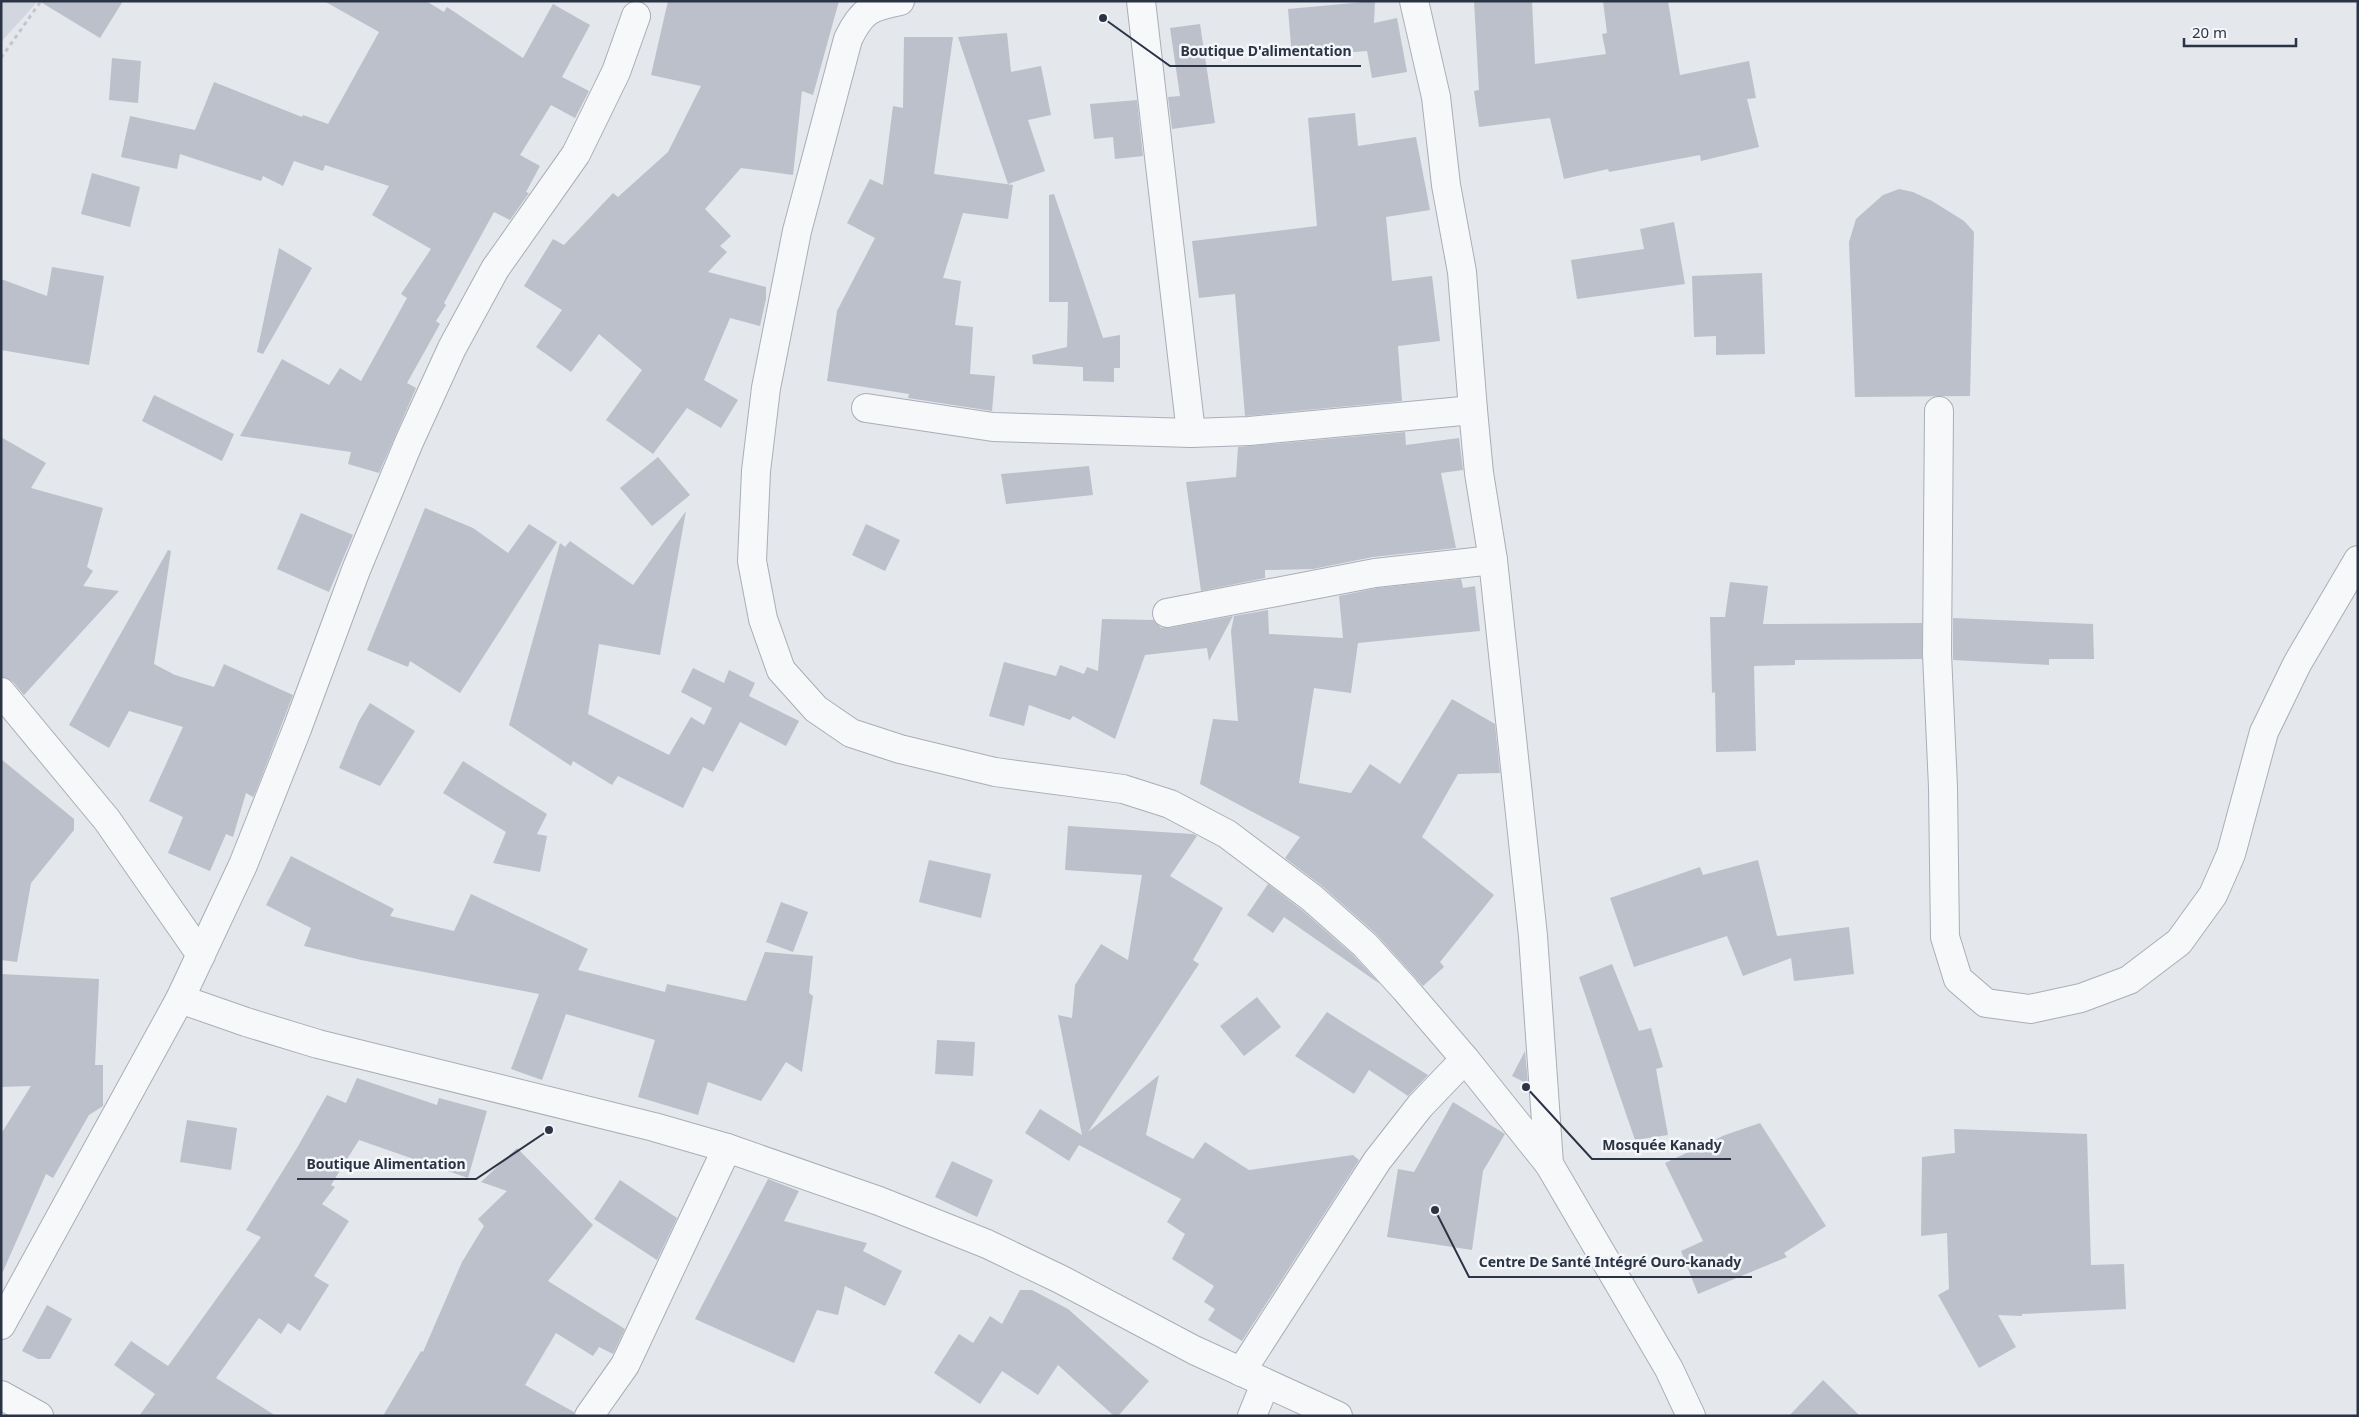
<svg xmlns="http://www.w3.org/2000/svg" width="2359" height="1417" font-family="'Noto Sans',sans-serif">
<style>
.built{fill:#d2d6de}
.building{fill:#bbc0ca}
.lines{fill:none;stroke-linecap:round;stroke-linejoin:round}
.minor-casing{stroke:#a9aeb7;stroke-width:30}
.path{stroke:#c2c5cb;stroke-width:3;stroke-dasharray:4 4;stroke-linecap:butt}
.minor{stroke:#f7f8fa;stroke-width:28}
.leader{fill:none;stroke:#2b3445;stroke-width:2}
.callout-dot{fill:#2b3445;stroke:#f4f6f9;stroke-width:2}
.callout-label{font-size:14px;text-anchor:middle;font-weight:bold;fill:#2b3445;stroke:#f4f6f9;stroke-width:5;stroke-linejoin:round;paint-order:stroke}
</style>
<rect width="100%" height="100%" fill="#e4e7ec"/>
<!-- built -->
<path class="built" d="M1 1H38L1 42Z"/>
<!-- building -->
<g class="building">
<path d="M39 1H123L100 38Z"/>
<path d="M324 1H426L444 12 447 7 523 58 553 4 590 25 562 77 589 91 575 118 551 105 520 155 540 166 526 192 529 193 510 220 494 212 444 303 446 305 436 321 440 324 407 383 416 388 379 473 348 464 351 452 240 436 282 359 329 385 340 368 361 381 407 298 401 294 431 249 372 215 389 186 325 165 323 171 294 161 283 186 263 176 261 181 180 154 177 169 121 157 130 116 195 130 214 82 302 117 303 115 328 124 379 32Z"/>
<path d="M668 1H839L813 95 802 91 793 175 741 168 705 209 731 236 720 246 727 252 708 272 766 287V299L760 326 730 318 704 380 738 400 721 428 687 408 653 454 606 420 642 370 599 334 571 372 536 347 562 310 524 286 553 239 564 245 613 193 618 197 668 152 701 86 651 75Z"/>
<path d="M1375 1 1374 23 1397 18 1407 72 1372 78 1367 51 1292 57 1288 9Z"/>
<path d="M1474 1H1532L1535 64 1606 54 1602 34 1607 33 1603 1H1668L1680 75 1749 61 1756 98 1747 99 1759 147 1701 161 1700 155 1609 172 1608 169 1564 179 1550 118 1479 127 1474 91 1479 90Z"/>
<path d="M1200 24 1215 123 1172 129 1168 97 1180 96 1170 28Z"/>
<path d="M1007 33 1011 72 1041 66 1051 115 1028 120 1045 171 1008 184 958 37Z"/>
<path d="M904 37H953L934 174 1013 185 1008 219 963 213 943 278 961 281 955 325 973 327 970 374 995 376 992 411 908 398 909 394 827 381 837 311 875 238 847 223 870 179 883 185 893 106 903 108Z"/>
<path d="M112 58 141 61 138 103 109 100Z"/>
<path d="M1137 100 1143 156 1115 159 1113 137 1094 139 1090 104Z"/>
<path d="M1355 113 1358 146 1416 137 1430 210 1386 217 1392 281 1432 276 1440 341 1398 346 1402 401 1245 416 1235 294 1199 298 1192 241 1317 226 1308 118Z"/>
<path d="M92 173 140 187 130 227 81 214Z"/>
<path d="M1899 189 1913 192 1932 201 1964 221 1974 232 1970 396 1855 397 1849 242 1856 219 1883 195Z"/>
<path d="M1054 194 1103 338 1120 335V368H1114V382L1083 381V367L1033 364 1032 355 1067 347 1068 302H1049V195Z"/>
<path d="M1674 222 1685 284 1577 299 1571 260 1644 249 1640 229Z"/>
<path d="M279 248 312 268 263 354 257 352Z"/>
<path d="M52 267 104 276 89 365 1 350V279L47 296Z"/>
<path d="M1762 273 1765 354 1716 355V336L1694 337 1692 276Z"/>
<path d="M154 395 234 434 222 461 142 421Z"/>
<path d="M1405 432 1406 445 1459 438 1463 470 1441 473 1456 548 1373 557 1313 569 1265 570V578L1201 591 1186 482 1236 477 1238 447Z"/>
<path d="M1 437 46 463 31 488 103 508 87 567 93 571 83 586 119 591 24 695 13 682 1 677Z"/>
<path d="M658 457 690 495 652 526 620 488Z"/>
<path d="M1089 466 1093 495 1006 504 1001 474Z"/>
<path d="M425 508 473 528 508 553 529 524 557 542 460 693 410 661 408 667 367 650Z"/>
<path d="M686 511 660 655 599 644 588 714 669 755 691 717 704 725 712 708 681 692 693 668 724 683 729 670 755 683 749 696 799 721 786 746 740 722 713 772 703 767 683 808 618 776 612 785 573 761 571 766 509 725 560 543 565 547 570 541 633 585Z"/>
<path d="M301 513 353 535 329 592 277 569Z"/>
<path d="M866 524 900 540 885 571 852 555Z"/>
<path d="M168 550 171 551 154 664 175 675 214 687 224 664 293 695 256 791 253 797 246 793 233 837 226 834 210 871 168 853 183 817 149 801 183 727 129 711 109 748 69 725Z"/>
<path d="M1461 579 1463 588 1475 586 1480 631 1358 643 1351 693 1314 688 1299 783 1351 793 1370 764 1400 784 1452 699 1495 724 1500 773 1458 774 1422 837 1494 895 1440 962 1444 967 1423 986 1375 933 1322 886 1285 858 1300 837 1200 784 1213 719 1238 721 1231 631 1234 616 1268 610 1269 634 1343 638 1339 596 1377 588Z"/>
<path d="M1730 582 1768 586 1763 624 1922 623V659L1795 660V665L1754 666 1756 751 1716 752 1715 692 1712 693 1710 617H1725Z"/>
<path d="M1233 616 1209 661 1207 648 1145 655 1115 739 1073 716 1070 720 1029 705 1024 726 989 716 1004 662 1056 676 1060 665 1084 674 1087 667 1098 671 1102 619 1154 620 1161 628H1169Z"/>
<path d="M1953 618 2093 624 2094 659H2049V665L1953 660Z"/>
<path d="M370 703 415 731 380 786 339 768 359 721Z"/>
<path d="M1 759 74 819V830L31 883 17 962 1 960Z"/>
<path d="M463 761 547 814 537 834 547 836 540 872 493 863 506 832 443 793Z"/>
<path d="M1068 826 1193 834 1197 836 1170 876 1223 908 1193 960 1199 964 1088 1132 1159 1075 1146 1135 1193 1159 1205 1142 1249 1170 1353 1155 1359 1160 1242 1341 1208 1320 1215 1309 1204 1302 1214 1286 1172 1259 1185 1234 1167 1222 1181 1199 1079 1145 1069 1161 1025 1133 1040 1109 1082 1135 1058 1015 1072 1018 1075 985 1101 944 1128 960 1142 875 1065 870Z"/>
<path d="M291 856 394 909 390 916 454 931 471 894 588 949 578 970 665 992 667 984 746 1001 765 952 813 956 809 993 813 996 802 1072 786 1062 761 1101 708 1082 698 1115 638 1097 655 1040 566 1014 542 1080 511 1069 539 994 361 960 304 946 311 928 266 905Z"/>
<path d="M929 860 991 874 981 918 919 902Z"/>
<path d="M1758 860 1777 936 1849 927 1854 974 1794 981 1791 958 1743 976 1727 936 1634 967 1610 898 1700 867 1703 875Z"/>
<path d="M1268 884 1302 910 1354 956 1380 984 1284 917 1273 933 1247 915Z"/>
<path d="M781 902 808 912 793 952 766 942Z"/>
<path d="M1612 964 1639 1031 1651 1028 1663 1067 1656 1069 1668 1135 1635 1140 1579 977Z"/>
<path d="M1 974 99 979 95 1065H103V1106L89 1115 53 1178 46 1174 1 1276V1134L31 1086 1 1087Z"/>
<path d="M1257 997 1281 1027 1244 1056 1220 1026Z"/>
<path d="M1327 1012 1347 1025 1428 1075 1408 1096 1369 1070 1354 1094 1295 1056Z"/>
<path d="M937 1040 975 1042 973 1076 935 1074Z"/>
<path d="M1525 1051 1528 1084 1512 1076Z"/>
<path d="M357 1078 437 1105 439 1098 487 1111 468 1178 359 1140 331 1185 335 1187 322 1204 349 1221 314 1276 329 1285 300 1331 288 1323 281 1334 259 1318 216 1378 276 1416H139L155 1394 114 1365 131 1341 168 1366 261 1237 246 1230 297 1148 327 1095 346 1103Z"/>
<path d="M1453 1102 1505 1134 1483 1171 1472 1250 1387 1237 1398 1169 1414 1172Z"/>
<path d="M187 1120 237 1128 231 1170 180 1162Z"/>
<path d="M1760 1123 1826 1226 1784 1253 1787 1257 1698 1294 1681 1251 1703 1241 1665 1163 1725 1135Z"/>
<path d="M1954 1129 2087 1134 2091 1265 2124 1264 2126 1309 2022 1314V1316L1998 1315 2016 1347 1979 1368 1938 1295 1949 1289 1947 1233 1921 1236 1922 1157 1955 1153Z"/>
<path d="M517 1148 593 1225 548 1281 625 1329 613 1354 599 1347 593 1356 556 1333 525 1385 574 1412V1416H383L421 1351 423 1352 462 1262 484 1226 478 1219 507 1191 481 1182Z"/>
<path d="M952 1161 993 1180 977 1217 935 1197Z"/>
<path d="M768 1179 799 1191 784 1221 867 1243 863 1251 902 1271 885 1306 845 1286 838 1315 817 1310 794 1363 695 1319Z"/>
<path d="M620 1180 677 1218 657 1260 594 1219Z"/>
<path d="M1020 1290H1032L1068 1309 1149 1381 1118 1416H1114L1058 1365 1038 1395 1002 1371 980 1404 934 1373 959 1334 973 1343 990 1316 1002 1324Z"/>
<path d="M47 1305 72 1319 50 1359H38L22 1351Z"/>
<path d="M1823 1380 1860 1416H1789Z"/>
</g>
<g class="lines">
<defs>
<g id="minor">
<path d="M900 1C870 7 862 10 848 39L797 231 766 388 756 471 752 561 763 619 781 670 816 709 851 733 900 749 995 772 1123 789 1170 804 1227 834 1312 898 1365 945 1405 989 1465 1059 1549 1164 1669 1369 1691 1416"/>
<path d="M1141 1 1191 433"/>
<path d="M1414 1 1436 97 1446 185 1462 272 1473 410 1479 473 1493 560 1533 936 1549 1164"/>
<path d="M866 408 993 427 1191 433 1249 431 1473 410"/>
<path d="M1939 411 1937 654 1943 787 1945 937 1958 979 1986 1003 2030 1009 2081 998 2129 980 2179 942 2213 895 2231 854 2264 732 2297 664 2358 560"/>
<path d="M1167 613 1375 573 1493 560"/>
<path d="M1 692 107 820 201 955"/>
<path d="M180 999 246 1022 318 1044 654 1127 727 1148 879 1201 987 1244 1060 1279 1194 1350 1338 1416"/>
<path d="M1 1325 180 999 243 865 297 729 356 570 409 442 452 348 495 269 576 154 616 72 636 16"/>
<path d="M1241 1372 1377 1161 1420 1106 1465 1059"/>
<path d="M1 1395 39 1416"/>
<path d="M589 1416 625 1365 727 1148"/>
<path d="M1252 1416 1265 1384"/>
</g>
</defs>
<!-- minor casing -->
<use href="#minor" class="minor-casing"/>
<!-- path -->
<path class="path" d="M1 58 41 1"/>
<!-- minor -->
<use href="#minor" class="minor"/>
</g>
<!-- callouts -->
<path class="leader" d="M1103 18L1170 66H1361M1526 1087L1592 1159H1731M549 1130L476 1179H297M1435 1210L1469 1277H1752"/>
<g class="callout-dot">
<circle cx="1103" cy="18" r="5"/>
<circle cx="1526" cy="1087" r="5"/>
<circle cx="549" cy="1130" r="5"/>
<circle cx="1435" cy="1210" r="5"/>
</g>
<g class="callout-label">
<text x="1266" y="56">Boutique D'alimentation</text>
<text x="1662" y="1150">Mosquée Kanady</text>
<text x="386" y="1169">Boutique Alimentation</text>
<text x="1610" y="1267">Centre De Santé Intégré Ouro-kanady</text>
</g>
<!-- border -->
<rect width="2359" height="1417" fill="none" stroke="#2b3445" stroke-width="5"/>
<!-- scale -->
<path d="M2184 38v8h112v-8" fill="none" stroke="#2b3445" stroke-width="2.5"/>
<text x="2192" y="38" font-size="15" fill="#2b3445" stroke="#f4f6f9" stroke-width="4" paint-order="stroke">20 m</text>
</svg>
